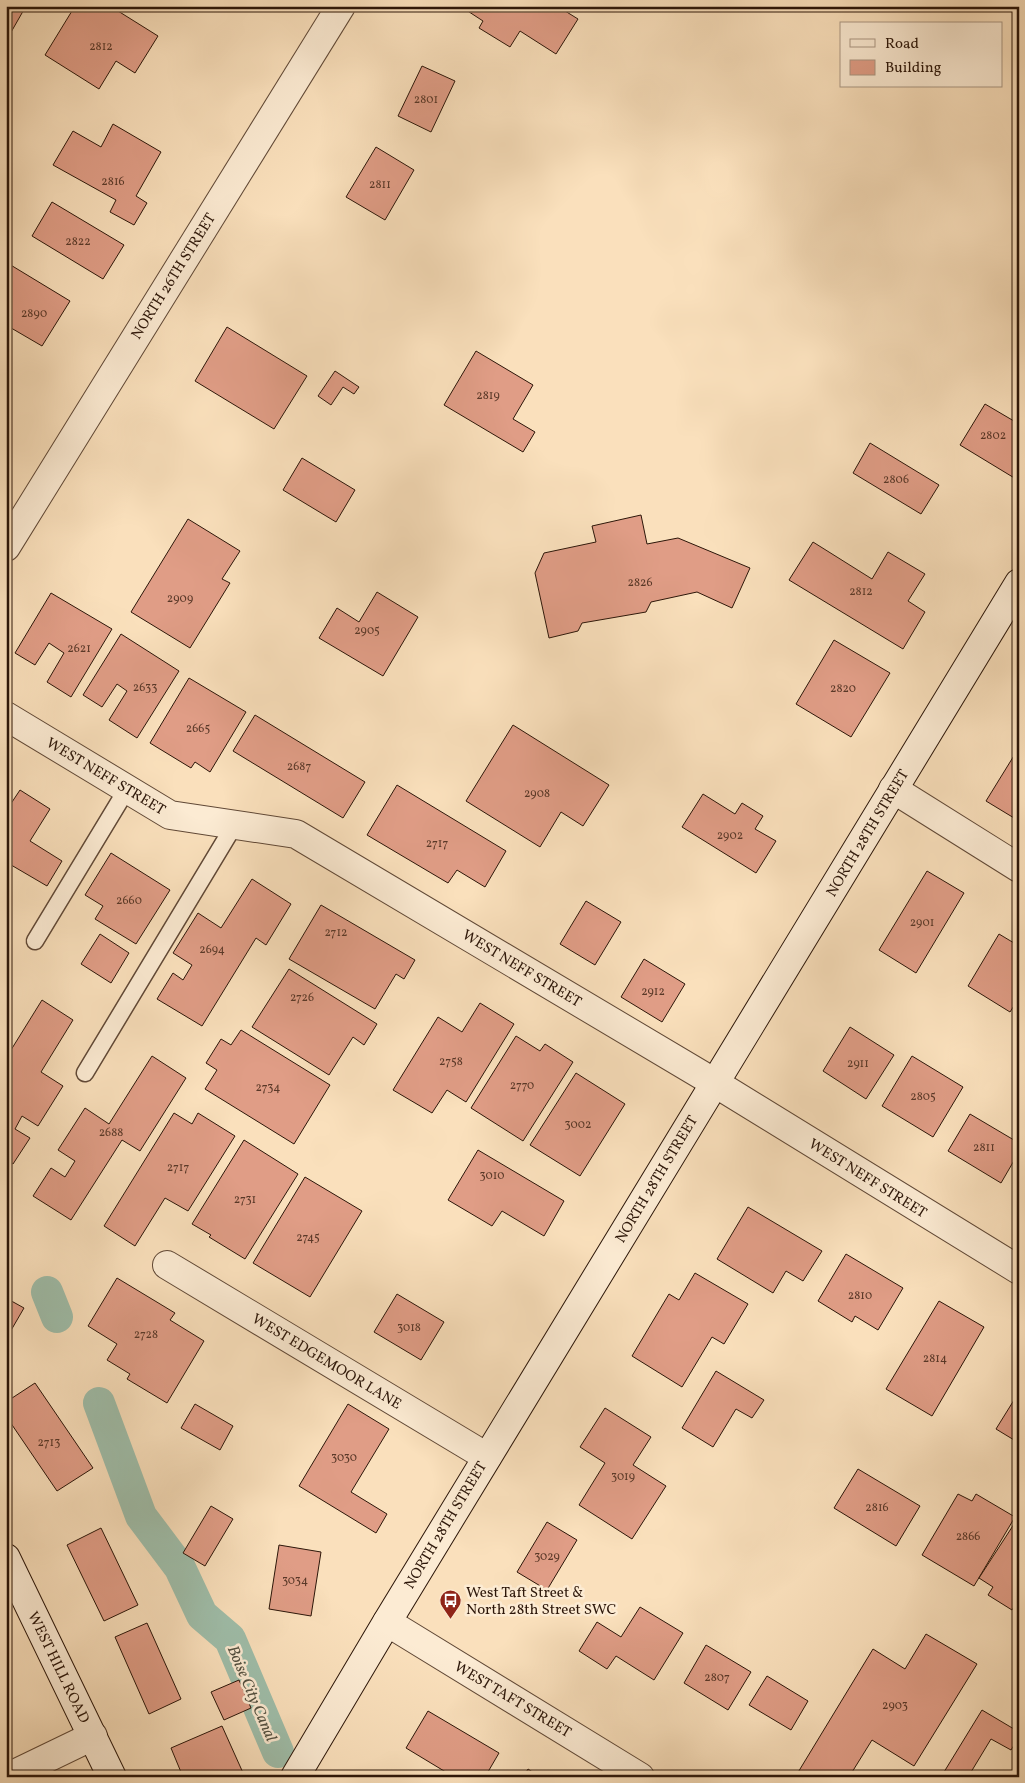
<svg xmlns="http://www.w3.org/2000/svg" width="1025" height="1783" font-family="Vollkorn,serif">
<style>
.lines{fill:none;stroke-linecap:round;stroke-linejoin:round}
.canal{stroke:#9fbeaa;stroke-width:32}
.building{fill:#e09d86;stroke:#2c1609}
.lane-casing{stroke:#604836;stroke-width:19}
.street-casing{stroke:#604836;stroke-width:30}
.secondary-casing{stroke:#2c1609;stroke-width:30}
.lane{stroke:#fcebd3;stroke-width:16}
.street{stroke:#fcebd3;stroke-width:28}
.secondary{stroke:#fcebd3;stroke-width:28}
.labels{text-anchor:middle;stroke-width:5;stroke-linejoin:round;paint-order:stroke}
.number-label{font-size:12px;fill:#593828}
.street-label{font-size:15px;fill:#2c1609;stroke:#fcebd3}
.poi-label{font-size:15px;fill:#2c1609;stroke:#fcebd3;text-anchor:start}
.water-label{font-size:16px;font-style:italic;fill:#545141;stroke:#fcebd3}
</style>
<rect width="100%" height="100%" fill="#fae0bc"/>
<filter id="stains"><feTurbulence type="fractalNoise" baseFrequency=".004" numOctaves="4"/><feColorMatrix values="0 0 0 0 .2 0 0 0 0 .09 0 0 0 0 .02 0 0 0 .5 -.17"/></filter>
<radialGradient id="worn" r=".72"><stop offset=".6" stop-color="#630" stop-opacity="0"/><stop offset="1" stop-color="#630" stop-opacity=".3"/></radialGradient>
<g class="lines">
<!-- canal -->
<g class="canal">
<path d="M47 1292 57 1317"/>
<path d="M99 1403 141 1516 180 1568 202 1615 230 1639 278 1752"/>
</g>
</g>
<!-- building -->
<g class="building">
<path d="M6 6H26L10 34 6 32Z"/>
<path d="M75 6H110L158 36 135 73 116 61 99 89 45 55Z"/>
<path d="M460 6H557L578 19 556 54 520 31 510 47 479 28 483 21Z"/>
<path d="M422 66 455 81 431 132 398 116Z"/>
<path d="M113 124 161 152 136 196 147 203 134 225 110 212 116 200 53 165 73 131 101 147Z"/>
<path d="M376 147 414 170 385 220 346 197Z"/>
<path d="M52 202 124 245 103 279 32 236Z"/>
<path d="M9 264 70 301 42 346 6 325V269Z"/>
<path d="M227 327 307 376 274 429 195 381Z"/>
<path d="M476 351 533 385 513 419 535 432 523 452 444 405Z"/>
<path d="M335 371 359 387 354 394 343 387 331 405 318 396Z"/>
<path d="M985 404 1019 424V474L1016 479 960 445Z"/>
<path d="M870 443 939 485 921 514 853 473Z"/>
<path d="M302 458 355 490 336 522 283 490Z"/>
<path d="M641 515 647 544 678 538 750 568 732 608 697 592 651 602 646 612 582 623 578 631 549 638 535 573 544 553 596 542 592 526Z"/>
<path d="M188 519 240 551 222 579 230 583 190 648 131 612Z"/>
<path d="M813 542 872 579 888 552 925 574 908 601 925 612 903 649 789 580Z"/>
<path d="M377 592 418 617 383 676 319 638 337 608 359 622Z"/>
<path d="M51 593 112 629 71 697 47 682 64 653 49 643 35 665 15 653Z"/>
<path d="M121 634 179 671 137 738 109 720 127 691 117 684 102 707 83 695Z"/>
<path d="M834 640 890 673 851 737 796 704Z"/>
<path d="M189 678 246 712 210 772 195 762 191 768 150 743Z"/>
<path d="M255 715 365 782 343 818 233 751Z"/>
<path d="M513 725 609 785 583 826 561 812 540 847 466 801Z"/>
<path d="M1015 754 1019 757V821L986 801Z"/>
<path d="M397 785 506 851 485 887 457 870 448 883 367 835Z"/>
<path d="M20 790 50 809 30 841 62 861 47 886 6 862V811Z"/>
<path d="M703 794 735 814 742 803 763 816 755 829 776 841 756 873 682 827Z"/>
<path d="M111 853 170 890 136 944 95 919 103 906 85 895Z"/>
<path d="M927 871 964 893 916 973 879 950Z"/>
<path d="M252 879 291 904 266 945 256 938 202 1026 157 999 173 973 183 980 192 965 173 953 198 913 221 928Z"/>
<path d="M586 901 621 922 595 965 560 944Z"/>
<path d="M321 905 415 960 404 979 396 974 375 1009 289 959Z"/>
<path d="M100 934 129 953 111 983 81 964Z"/>
<path d="M999 934 1019 946V998L1010 1012 968 986Z"/>
<path d="M644 959 685 984 662 1022 621 997Z"/>
<path d="M289 969 377 1024 364 1045 353 1037 329 1075 252 1027Z"/>
<path d="M42 1000 73 1020 41 1072 63 1086 38 1126 22 1116 15 1129 30 1138 13 1164 6 1160V1058Z"/>
<path d="M480 1003 514 1024 466 1102 447 1090 432 1113 393 1090 438 1017 462 1032Z"/>
<path d="M850 1027 894 1055 866 1099 823 1071Z"/>
<path d="M241 1030 330 1085 294 1144 205 1089 217 1070 206 1063 221 1039 231 1045Z"/>
<path d="M516 1036 540 1051 545 1044 573 1062 523 1141 471 1108Z"/>
<path d="M152 1056 186 1078 140 1151 122 1140 71 1220 33 1196 51 1168 65 1177 75 1161 58 1150 85 1108 109 1124Z"/>
<path d="M912 1056 963 1087 933 1137 882 1106Z"/>
<path d="M576 1073 625 1104 580 1176 530 1145Z"/>
<path d="M174 1113 192 1124 198 1113 235 1136 188 1211 165 1198 135 1246 104 1226Z"/>
<path d="M970 1114 1019 1143V1152L1001 1183 948 1151Z"/>
<path d="M244 1140 298 1174 245 1259 209 1237 211 1235 192 1224Z"/>
<path d="M478 1150 564 1201 544 1236 502 1211 492 1226 448 1200Z"/>
<path d="M305 1177 362 1211 310 1297 253 1263Z"/>
<path d="M748 1207 822 1251 803 1281 786 1271 773 1293 717 1259Z"/>
<path d="M846 1254 903 1288 878 1330 855 1316 852 1322 818 1301Z"/>
<path d="M695 1273 748 1304 724 1344 712 1337 682 1387 632 1356 669 1294 679 1300Z"/>
<path d="M117 1278 175 1313 170 1320 204 1341 167 1403 127 1379 130 1374 107 1360 117 1344 88 1326Z"/>
<path d="M397 1294 444 1322 421 1360 374 1332Z"/>
<path d="M6 1298 24 1308 6 1339Z"/>
<path d="M939 1301 984 1327 932 1416 886 1389Z"/>
<path d="M716 1371 764 1400 752 1418 736 1409 713 1447 682 1428Z"/>
<path d="M35 1383 93 1468 57 1491 6 1416V1402Z"/>
<path d="M1019 1392V1443L996 1429Z"/>
<path d="M195 1404 233 1426 220 1450 181 1428Z"/>
<path d="M348 1404 389 1429 351 1492 387 1514 376 1533 299 1486Z"/>
<path d="M605 1408 651 1437 633 1465 666 1486 632 1539 579 1505 605 1463 580 1447Z"/>
<path d="M858 1469 920 1506 896 1546 834 1508Z"/>
<path d="M958 1494 972 1501 976 1494 1015 1517 974 1586 922 1555Z"/>
<path d="M211 1506 233 1519 205 1566 183 1553Z"/>
<path d="M1016 1521 1019 1522V1599L1012 1610 988 1595 993 1587 979 1578Z"/>
<path d="M547 1522 577 1540 547 1590 517 1572Z"/>
<path d="M101 1528 138 1605 104 1621 67 1545Z"/>
<path d="M279 1545 321 1552 311 1616 269 1609Z"/>
<path d="M640 1607 683 1633 654 1680 616 1656 607 1669 579 1651 597 1622 621 1637Z"/>
<path d="M147 1623 181 1699 149 1714 115 1637Z"/>
<path d="M926 1634 977 1664 914 1766 872 1740 849 1777H802L797 1774 873 1649 905 1669Z"/>
<path d="M706 1645 751 1672 728 1710 684 1683Z"/>
<path d="M767 1676 808 1701 791 1730 749 1705Z"/>
<path d="M239 1680 251 1708 224 1720 211 1692Z"/>
<path d="M982 1710 1019 1732V1737L1011 1750 991 1739 968 1777H952L944 1772Z"/>
<path d="M428 1711 499 1753 485 1777H454L406 1748Z"/>
<path d="M222 1726 244 1775 241 1777H183L171 1748Z"/>
<path d="M528 1769 540 1777H523Z"/>
</g>
<g class="lines">
<defs>
<g id="lane">
<path d="M35 941 127 789"/>
<path d="M85 1073 235 824"/>
</g>
<g id="street">
<path d="M6 547 341 6"/>
<path d="M6 716 170 815 296 834 715 1083 1019 1270"/>
<path d="M893 789 1019 868"/>
<path d="M167 1265 487 1457"/>
<path d="M387 1622 640 1777"/>
<path d="M8 1777 93 1736"/>
</g>
<g id="secondary">
<path d="M6 1558 112 1777"/>
<path d="M295 1777 387 1622 1019 583"/>
</g>
</defs>
<!-- lane casing -->
<use href="#lane" class="lane-casing"/>
<!-- street casing -->
<use href="#street" class="street-casing"/>
<!-- secondary casing -->
<use href="#secondary" class="secondary-casing"/>
<!-- lane -->
<use href="#lane" class="lane"/>
<!-- street -->
<use href="#street" class="street"/>
<!-- secondary -->
<use href="#secondary" class="secondary"/>
</g>
<!-- icons -->
<defs>
<symbol id="bus-pin" viewBox="-11 -11 22 30"><path d="M0 17L-7.5 6A9.5 9.5 0 1 1 7.5 6Z" fill="#8f2418" stroke="#fcebd3"/><path d="M-5-6H5V4H4V6H2V4H-2V6H-4V4H-5ZM-3.5-4V0h7V-4ZM-3.5 1.2v1.5H-2V1.2ZM2 1.2v1.5H3.5V1.2Z" fill="#fff"/></symbol>
</defs>
<g fill-rule="evenodd">
<use href="#bus-pin" x="438" y="1588" width="25" height="34"/>
</g>
<g class="labels">
<!-- number labels -->
<g class="number-label">
<text x="101" y="50">2812</text>
<text x="426" y="103">2801</text>
<text x="113" y="185">2816</text>
<text x="380" y="188">2811</text>
<text x="78" y="245">2822</text>
<text x="34" y="317">2890</text>
<text x="488" y="399">2819</text>
<text x="993" y="439">2802</text>
<text x="896" y="483">2806</text>
<text x="640" y="586">2826</text>
<text x="861" y="595">2812</text>
<text x="180" y="602">2909</text>
<text x="367" y="634">2905</text>
<text x="79" y="652">2621</text>
<text x="145" y="691">2633</text>
<text x="843" y="692">2820</text>
<text x="198" y="732">2665</text>
<text x="299" y="770">2687</text>
<text x="537" y="797">2908</text>
<text x="730" y="839">2902</text>
<text x="437" y="847">2717</text>
<text x="129" y="904">2660</text>
<text x="922" y="926">2901</text>
<text x="336" y="936">2712</text>
<text x="212" y="953">2694</text>
<text x="653" y="995">2912</text>
<text x="302" y="1001">2726</text>
<text x="451" y="1065">2758</text>
<text x="858" y="1067">2911</text>
<text x="522" y="1089">2770</text>
<text x="268" y="1091">2734</text>
<text x="923" y="1100">2805</text>
<text x="578" y="1128">3002</text>
<text x="111" y="1136">2688</text>
<text x="984" y="1151">2811</text>
<text x="178" y="1171">2717</text>
<text x="492" y="1179">3010</text>
<text x="245" y="1203">2731</text>
<text x="308" y="1241">2745</text>
<text x="860" y="1299">2810</text>
<text x="409" y="1331">3018</text>
<text x="146" y="1338">2728</text>
<text x="935" y="1362">2814</text>
<text x="49" y="1446">2713</text>
<text x="344" y="1461">3030</text>
<text x="623" y="1480">3019</text>
<text x="877" y="1511">2816</text>
<text x="968" y="1540">2866</text>
<text x="547" y="1560">3029</text>
<text x="295" y="1584">3034</text>
<text x="717" y="1681">2807</text>
<text x="895" y="1709">2903</text>
</g>
<!-- street labels -->
<g class="street-label">
<text transform="translate(173 276) rotate(-58)" y="5">NORTH 26TH STREET</text>
<text transform="translate(106 776) rotate(31)" y="5">WEST NEFF STREET</text>
<text transform="translate(867 833) rotate(-59)" y="5">NORTH 28TH STREET</text>
<text transform="translate(522 968) rotate(31)" y="5">WEST NEFF STREET</text>
<text transform="translate(868 1178) rotate(32)" y="5">WEST NEFF STREET</text>
<text transform="translate(656 1179) rotate(-59)" y="5">NORTH 28TH STREET</text>
<text transform="translate(327 1361) rotate(31)" y="5">WEST EDGEMOOR LANE</text>
<text transform="translate(445 1525) rotate(-59)" y="5">NORTH 28TH STREET</text>
<text transform="translate(59 1667) rotate(64)" y="5">WEST HILL ROAD</text>
<text transform="translate(513 1699) rotate(31)" y="5">WEST TAFT STREET</text>
</g>
<!-- poi labels -->
<g class="poi-label">
<text x="466" y="1597">West Taft Street &amp;<tspan x="466" dy="17">North 28th Street SWC</tspan></text>
</g>
<!-- water labels -->
<g class="water-label">
<text transform="translate(253 1693) rotate(67)" y="6">Boise City Canal</text>
</g>
</g>
<!-- margin -->
<rect width="1025" height="1783" fill="none" stroke="#fae0bc" stroke-width="25"/>
<rect x="8" y="8" width="1010" height="1768" fill="none" stroke="#2c1609" stroke-width="2.5"/>
<rect x="12" y="12" width="1000" height="1758" fill="none" stroke="#2c1609"/>
<!-- legend -->
<rect x="840" y="22" width="162" height="65" fill="#fcebd3" stroke="#a99682"/>
<rect x="850" y="39" width="25" height="8" fill="#fcebd3" stroke="#a99682"/>
<text x="885" y="48" font-size="15" fill="#2c1609">Road</text>
<rect x="850" y="60" width="25" height="15" fill="#e09d86" stroke="#a99682"/>
<text x="885" y="72" font-size="15" fill="#2c1609">Building</text>
<rect width="100%" height="100%" filter="url(#stains)"/>
<rect width="100%" height="100%" fill="url(#worn)"/>
</svg>
